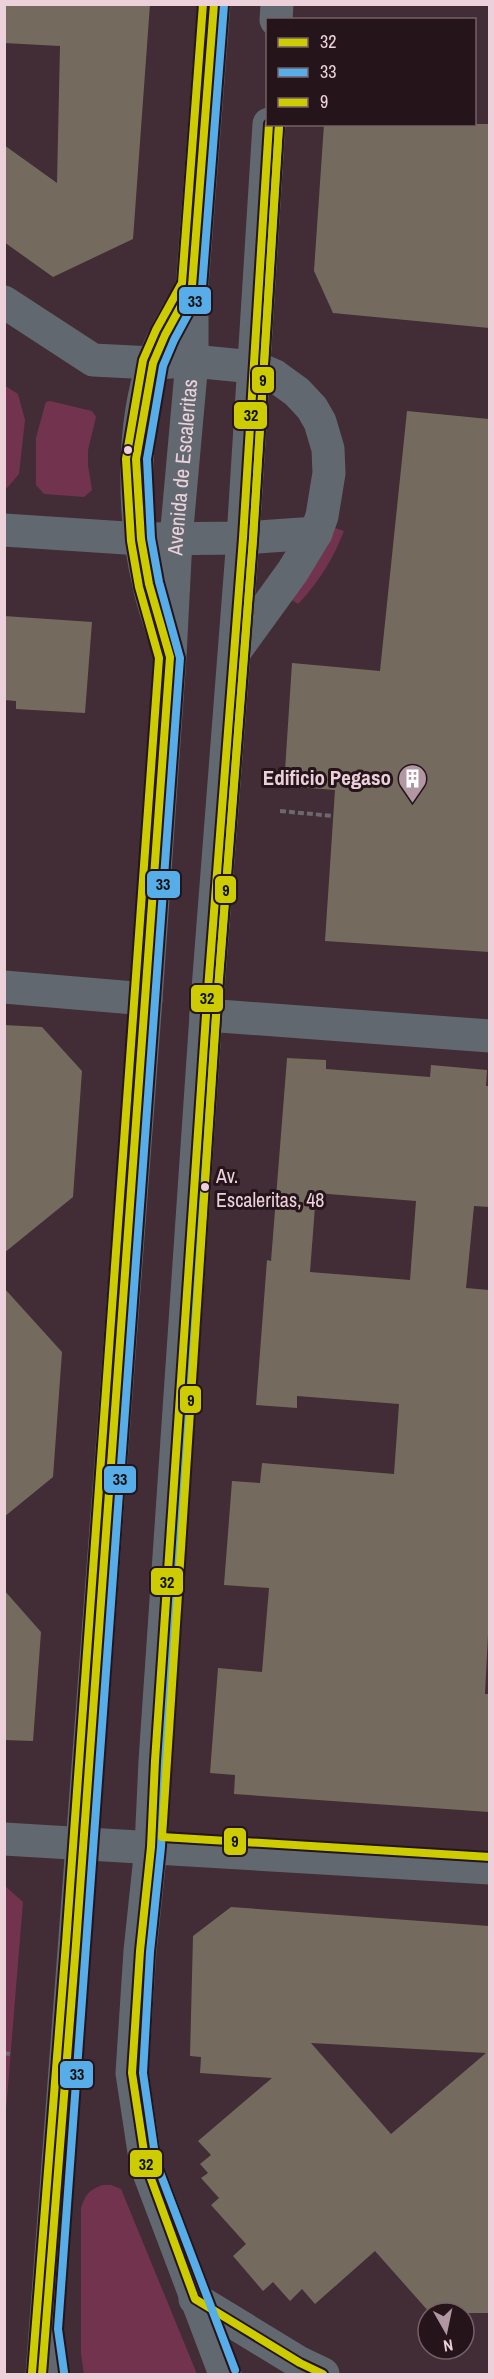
<svg xmlns="http://www.w3.org/2000/svg" width="494" height="2379" font-family="'Archivo Narrow',sans-serif">
<style>
.green{fill:#72334f}
.building{fill:#746b5e;fill-rule:evenodd}
.lines{fill:none;stroke-linecap:round;stroke-linejoin:round}
.path{stroke:#6b686e;stroke-width:4;stroke-dasharray:6 3;stroke-linecap:butt}
.minor{stroke:#616870;stroke-width:33}
.bus-1-casing{stroke:#26141b;stroke-width:12}
.bus-2-casing{stroke:#26141b;stroke-width:12}
.bus-3-casing{stroke:#26141b;stroke-width:12}
.bus-1{stroke:#cc0;stroke-width:8}
.bus-2{stroke:#56ade7;stroke-width:8}
.bus-3{stroke:#cc0;stroke-width:8}
.bus-dot{fill:#ecd1db;stroke:#26141b;stroke-width:2}
.labels{text-anchor:middle;stroke-width:6;stroke-linejoin:round;paint-order:stroke}
.bus-label{font-size:20px;fill:#ecd1db;stroke:#26141b;text-anchor:start}
.street-label{font-size:21px;fill:#ecd1db;stroke:#26141b}
.poi-label{font-size:21px;font-weight:bold;fill:#ecd1db;stroke:#26141b;text-anchor:end}
.line-badge{stroke:#26141b;stroke-width:2}
.pale-badge-label{font-size:16px;text-anchor:middle;font-weight:bold;fill:#111}
</style>
<rect width="100%" height="100%" fill="#422c35"/>
<!-- green -->
<g class="green">
<path d="M4 385 18 394 25 420 19 474 7 488 4 487Z"/>
<path d="M50 401 92 411 96 417 88 450V465L92 490 84 497 44 494 36 485V438L45 405 46 402Z"/>
<path d="M335 528 344 531C333 559 319 582 298 604L290 599Z"/>
<path d="M5 1886 23 1902 5 2123 6 1910Z"/>
<path d="M102 2185H111L121 2189 197 2374H84L81 2354V2208C85 2195 89 2190 102 2185Z"/>
</g>
<!-- building -->
<g class="building">
<path d="M4 4H150L133 239 53 277 4 242V145L57 183 60 46 4 43Z"/>
<path d="M324 124H489V328L333 313 314 271Z"/>
<path d="M407 411 489 419V952L325 941 335 790 284 786 292 663 380 671Z"/>
<path d="M4 616 92 622 85 713 16 709V701L4 700Z"/>
<path d="M4 1025 42 1027 82 1071 73 1197 4 1253Z"/>
<path d="M287 1058 326 1060V1069L430 1077 431 1065 487 1070 486 1086H489V1207L474 1206 466 1288 489 1290V1615L485 1694H489V1812L234 1794 235 1775 210 1773 218 1668 262 1672 269 1588 224 1585 232 1481 260 1483 262 1463 394 1474 399 1404 297 1396V1408L256 1405 267 1260 271 1261ZM316 1193 416 1201 410 1280 310 1272Z"/>
<path d="M4 1288 62 1352 53 1477 4 1517Z"/>
<path d="M4 1590 41 1632 33 1741 4 1740Z"/>
<path d="M231 1907 489 1926V2313H430L375 2251 315 2304 302 2289 290 2301 273 2282 263 2291 233 2256 246 2244 211 2205 219 2198 201 2178 208 2173 200 2164 211 2155 198 2141 272 2078 200 2073 201 2057 190 2056 193 1936ZM311 2043 486 2053 391 2134Z"/>
</g>
<g class="lines">
<!-- path -->
<g class="path">
<path d="M280 811 333 816"/>
<path d="M4 2053 10 2054"/>
</g>
<!-- minor -->
<g class="minor">
<path d="M276 20 277 4"/>
<path d="M4 302 93 360 153 363 192 361 254 367 275 376 297 392 312 408 320 422 328 449 329 473 322 516 316 533 293 571 235 651"/>
<path d="M4 530 141 539 243 538 316 533"/>
<path d="M163 633C158 617 152 601 149 585 133 518 131 427 154 361 163 335 178 312 192 288"/>
<path d="M4 987 146 999"/>
<path d="M206 1015 490 1036"/>
<path d="M4 1839 490 1868"/>
<path d="M195 2299 300 2363 323 2374"/>
<path id="s1" d="M42 2374 146 999 170 657 176 539 192 361V286L214 4"/>
<path d="M225 2374 146 2165 132 2073 140 1951 151 1847 155 1761 206 1015 243 538 269 124"/>
</g>
<defs>
<g id="bus-1">
<path d="M269 124 243 538 206 1015 155 1761 151 1847 140 1951 132 2073 146 2165 195 2299 300 2363 323 2374"/>
<path d="M42 2374 76 1944 170 657 149 584 141 539 136 459 153 363 165 335 192 286 214 4"/>
</g>
<g id="bus-2">
<path d="M235 2370 156 2162 143 2073 150 1952 161 1847 165 1762 216 1016 253 539 279 125"/>
<path d="M64 2372 58 2329 180 658 159 582 151 538 147 459 163 366 174 340 202 288 224 5"/>
</g>
<g id="bus-3">
<path d="M279 125 253 539 216 1016 162 1837 490 1857"/>
<path d="M32 2373 66 1943 159 658 139 587 131 541 126 459 143 360 156 330 182 283 203 4"/>
</g>
</defs>
<!-- bus-1 casing -->
<use href="#bus-1" class="bus-1-casing"/>
<!-- bus-2 casing -->
<use href="#bus-2" class="bus-2-casing"/>
<!-- bus-3 casing -->
<use href="#bus-3" class="bus-3-casing"/>
<!-- bus-1 -->
<use href="#bus-1" class="bus-1"/>
<!-- bus-2 -->
<use href="#bus-2" class="bus-2"/>
<!-- bus-3 -->
<use href="#bus-3" class="bus-3"/>
</g>
<!-- icons -->
<defs>
<symbol id="building-pin" viewBox="-11 -11 22 30"><path d="M0 17L-7.5 6A9.5 9.5 0 1 1 7.5 6Z" fill="#b097a1" stroke="#26141b"/><path d="M-4-6H4V6H1V3H-1V6H-4ZM-2.5-4.3h1.7v1.8h-1.7ZM.8-4.3h1.7v1.8H.8ZM-2.5-1h1.7V.8h-1.7ZM.8-1h1.7V.8H.8Z" fill="#fff"/></symbol>
</defs>
<g fill-rule="evenodd">
<use href="#building-pin" x="396" y="762" width="33" height="45"/>
</g>
<!-- markers -->
<g class="bus-dot">
<circle cx="128" cy="450" r="5"/>
<circle cx="205" cy="1187" r="5"/>
</g>
<g class="labels">
<!-- bus labels -->
<g class="bus-label">
<text x="216" y="1183">Av.<tspan x="216" dy="24">Escaleritas, 48</tspan></text>
</g>
<!-- street labels -->
<g class="street-label">
<text dy="7" stroke="none"><textPath href="#s1" startOffset="1912">Avenida de Escaleritas</textPath></text>
</g>
<!-- poi labels -->
<g class="poi-label">
<text x="391" y="785">Edificio Pegaso</text>
</g>
</g>
<g class="line-badge">
<rect x="178" y="286" width="34" height="29" rx="6" fill="#56ade7"/>
<rect x="251" y="366" width="24" height="28" rx="6" fill="#cc0"/>
<rect x="233" y="401" width="35" height="29" rx="6" fill="#cc0"/>
<rect x="146" y="870" width="35" height="29" rx="6" fill="#56ade7"/>
<rect x="214" y="875" width="23" height="29" rx="6" fill="#cc0"/>
<rect x="190" y="984" width="34" height="29" rx="6" fill="#cc0"/>
<rect x="179" y="1385" width="23" height="29" rx="6" fill="#cc0"/>
<rect x="103" y="1465" width="34" height="29" rx="6" fill="#56ade7"/>
<rect x="150" y="1567" width="34" height="29" rx="6" fill="#cc0"/>
<rect x="223" y="1827" width="24" height="29" rx="6" fill="#cc0"/>
<rect x="59" y="2060" width="35" height="29" rx="6" fill="#56ade7"/>
<rect x="129" y="2149" width="34" height="29" rx="6" fill="#cc0"/>
</g>
<g class="pale-badge-label">
<text x="195" y="307">33</text>
<text x="263" y="386">9</text>
<text x="251" y="421">32</text>
<text x="163" y="890">33</text>
<text x="226" y="896">9</text>
<text x="207" y="1004">32</text>
<text x="191" y="1406">9</text>
<text x="120" y="1485">33</text>
<text x="167" y="1588">32</text>
<text x="235" y="1847">9</text>
<text x="77" y="2080">33</text>
<text x="146" y="2170">32</text>
</g>
<!-- border -->
<rect width="494" height="2379" fill="none" stroke="#ecd1db" stroke-width="12"/>
<!-- legend -->
<rect x="266" y="18" width="210" height="108" fill="#26141b" stroke="#756068" stroke-width="1.5"/>
<rect x="278" y="38" width="30" height="9" fill="#cccc00" stroke="#756068" stroke-width="1.5"/>
<text x="320" y="48" font-size="18" fill="#ecd1db">32</text>
<rect x="278" y="68" width="30" height="9" fill="#56ade7" stroke="#756068" stroke-width="1.5"/>
<text x="320" y="78" font-size="18" fill="#ecd1db">33</text>
<rect x="278" y="98" width="30" height="9" fill="#cccc00" stroke="#756068" stroke-width="1.5"/>
<text x="320" y="108" font-size="18" fill="#ecd1db">9</text>
<!-- north arrow -->
<g transform="translate(446 2331) rotate(171)"><circle r="28" fill="#26141b" stroke="#756068" stroke-width="1.5"/>
<path d="M0-4.5L10 22L0 15L-10 22Z" fill="#b097a1"/>
<text y="-9" font-size="16" font-weight="bold" text-anchor="middle" fill="#ecd1db">N</text>
</g>
</svg>
